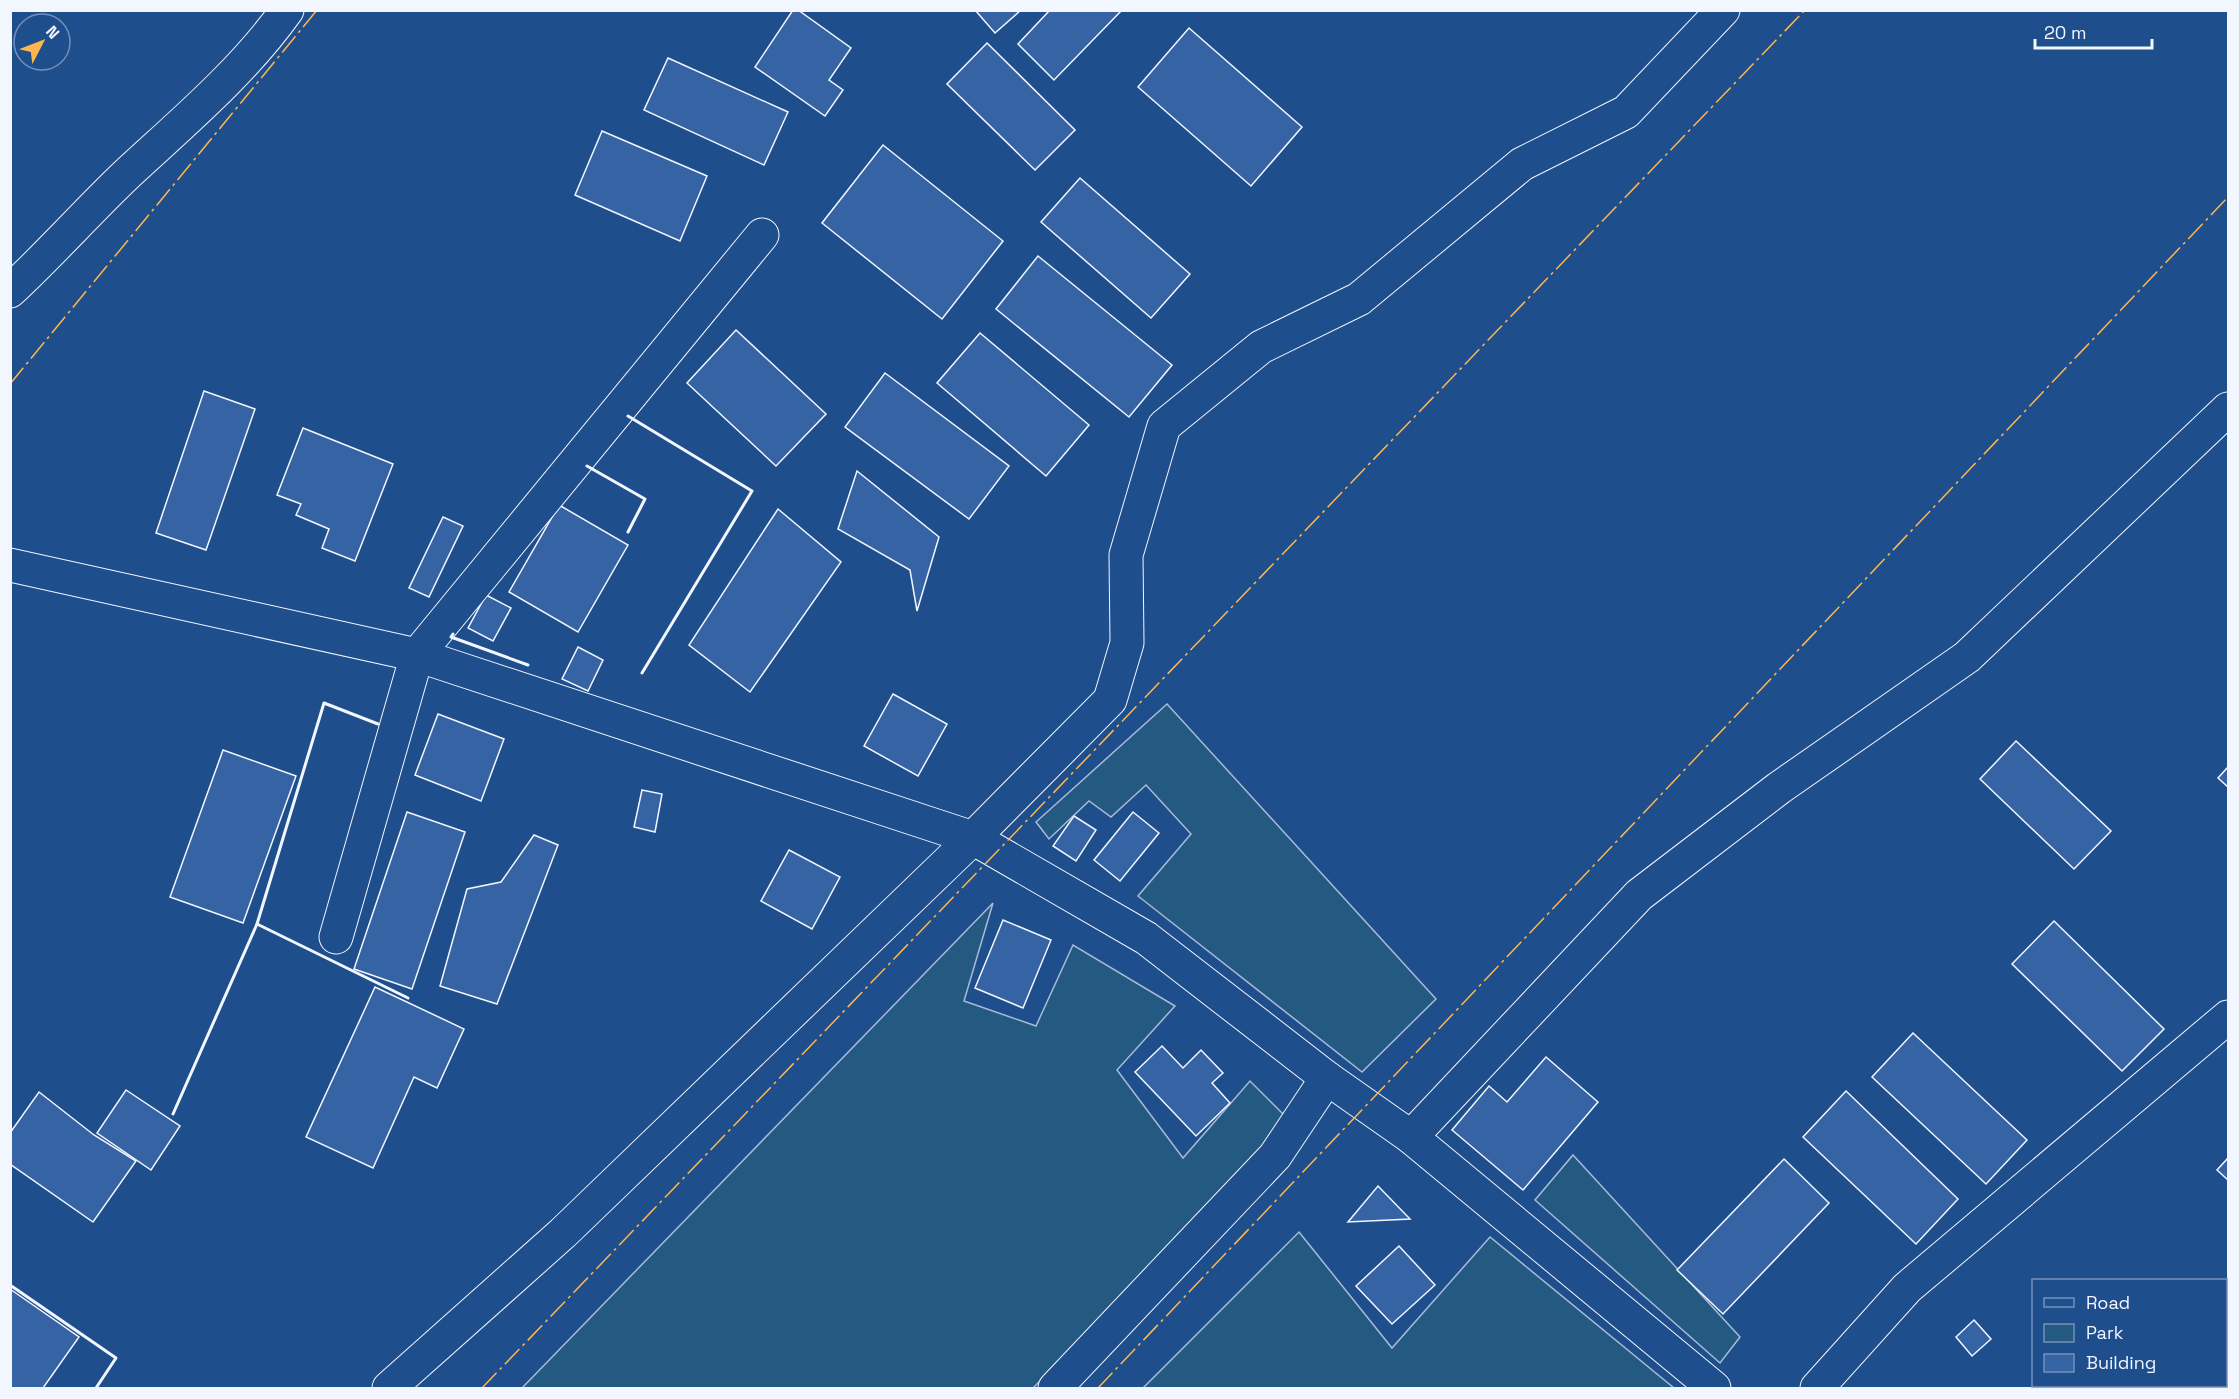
<svg xmlns="http://www.w3.org/2000/svg" width="2239" height="1399" font-family="'Space Grotesk',sans-serif">
<style>
.green{fill:#245a82;stroke:#a8bbd7;stroke-width:1.5}
.building{fill:#3563a3;stroke:#f2f6ff;stroke-width:1.5}
.lines{fill:none;stroke-linecap:round;stroke-linejoin:round}
.minor-casing{stroke:#f2f6ff;stroke-width:35}
.minor{stroke:#1f4e8c;stroke-width:33}
.wall{stroke:#f2f6ff;stroke-width:3}
.power{stroke:#ffb74d;stroke-width:1.5;stroke-dasharray:21 4.5 3 4.5;stroke-linecap:butt}
</style>
<rect width="100%" height="100%" fill="#1f4e8c"/>
<!-- green -->
<g class="green">
<path d="M1167 704 1436 999 1362 1072 1138 896 1191 834 1146 785 1111 817 1089 801 1049 839 1036 822Z"/>
<path d="M993 903 964 1001 1036 1026 1073 945 1175 1006 1117 1070 1183 1158 1250 1081 1295 1126 1033 1388H522Z"/>
<path d="M1573 1155 1740 1337 1720 1363 1535 1200Z"/>
<path d="M1299 1232 1392 1348 1490 1237 1674 1388H1143Z"/>
</g>
<!-- building -->
<g class="building">
<path d="M793 10H798L851 48 829 80 843 90 825 116 755 67Z"/>
<path d="M975 10H1021L995 33Z"/>
<path d="M1050 10H1122L1054 80 1018 44Z"/>
<path d="M1189 28 1302 127 1251 186 1138 87Z"/>
<path d="M987 43 1075 130 1035 170 947 84Z"/>
<path d="M668 58 788 112 764 165 644 110Z"/>
<path d="M602 131 707 176 680 241 575 195Z"/>
<path d="M883 145 1003 241 942 319 822 223Z"/>
<path d="M1080 178 1190 274 1151 318 1041 222Z"/>
<path d="M1038 256 1172 365 1129 417 996 309Z"/>
<path d="M736 330 826 414 776 466 687 383Z"/>
<path d="M980 333 1089 425 1046 476 937 383Z"/>
<path d="M885 373 1009 466 969 519 845 427Z"/>
<path d="M204 391 255 409 206 550 156 533Z"/>
<path d="M303 428 393 464 355 561 322 548 329 529 296 515 301 504 277 495Z"/>
<path d="M857 471 939 537 917 611 910 570 838 529Z"/>
<path d="M559 505 628 545 578 632 509 592Z"/>
<path d="M778 509 841 562 750 692 689 645Z"/>
<path d="M443 517 463 526 429 597 409 588Z"/>
<path d="M486 595 511 608 493 641 468 628Z"/>
<path d="M578 647 603 660 588 691 562 679Z"/>
<path d="M893 694 947 724 918 776 864 746Z"/>
<path d="M438 714 504 739 481 801 415 775Z"/>
<path d="M2016 741 2111 831 2074 869 1980 779Z"/>
<path d="M223 750 296 776 243 923 170 897Z"/>
<path d="M2228 767V787L2218 778Z"/>
<path d="M642 790 662 794 655 832 634 827Z"/>
<path d="M407 812 465 832 412 989 354 969Z"/>
<path d="M1133 812 1159 833 1120 881 1094 860Z"/>
<path d="M1074 816 1096 830 1076 861 1053 846Z"/>
<path d="M534 835 558 845 497 1004 440 986 467 889 501 882Z"/>
<path d="M789 850 840 877 812 929 761 901Z"/>
<path d="M1003 920 1051 940 1023 1008 975 988Z"/>
<path d="M2054 921 2164 1029 2122 1071 2012 964Z"/>
<path d="M375 987 464 1029 437 1088 414 1077 373 1168 306 1137Z"/>
<path d="M1913 1033 2027 1140 1986 1184 1872 1077Z"/>
<path d="M1162 1046 1183 1068 1201 1050 1223 1073 1212 1083 1230 1103 1196 1136 1135 1072Z"/>
<path d="M1546 1057 1598 1102 1523 1190 1452 1130 1489 1086 1507 1102Z"/>
<path d="M126 1090 180 1126 151 1170 97 1133Z"/>
<path d="M1846 1091 1958 1199 1916 1244 1803 1137Z"/>
<path d="M39 1092 94 1135 136 1161 93 1222 10 1164V1133Z"/>
<path d="M2228 1158V1180L2217 1170Z"/>
<path d="M1784 1159 1829 1203 1723 1314 1677 1270Z"/>
<path d="M1378 1186 1410 1219 1348 1222Z"/>
<path d="M1399 1246 1435 1285 1392 1324 1356 1286Z"/>
<path d="M10 1289 79 1337 43 1388H10Z"/>
<path d="M1974 1320 1991 1339 1972 1356 1956 1337Z"/>
</g>
<g class="lines">
<defs>
<g id="minor">
<path d="M10 291C51 253 87 212 127 174 182 123 243 72 287 10"/>
<path d="M10 565 417 655 973 838 1146 938 1327 1078 1411 1137 1714 1388"/>
<path d="M336 937 417 655 762 235"/>
<path d="M1411 1137 1639 895 1779 788 1967 657 2228 409"/>
<path d="M389 1388 563 1233 973 838 1110 700 1127 643 1126 555 1164 426 1261 347 1359 299 1522 164 1626 112 1723 10"/>
<path d="M1055 1388 1275 1156 1327 1078"/>
<path d="M1817 1388 1907 1288 2228 1017"/>
</g>
</defs>
<!-- minor casing -->
<use href="#minor" class="minor-casing"/>
<!-- minor -->
<use href="#minor" class="minor"/>
<!-- wall -->
<g class="wall">
<path d="M628 416 752 491 642 673"/>
<path d="M587 466 645 499 628 532"/>
<path d="M453 634 451 637 528 665"/>
<path d="M257 924 408 998"/>
<path d="M173 1114 257 924 324 703 378 724"/>
<path d="M10 1285 116 1358 96 1388"/>
</g>
<!-- power -->
<g class="power">
<path d="M10 384 317 10"/>
<path d="M482 1388 1805 10"/>
<path d="M1098 1388 2228 197"/>
</g>
</g>
<!-- border -->
<rect width="2239" height="1399" fill="none" stroke="#f2f6ff" stroke-width="24"/>
<!-- legend -->
<rect x="2032" y="1279" width="195" height="108" fill="#1f4e8c" stroke="#7391ba" stroke-width="1.5"/>
<rect x="2044" y="1298" width="30" height="9" fill="#1f4e8c" stroke="#7391ba" stroke-width="1.5"/>
<text x="2086" y="1309" font-size="18" fill="#f2f6ff">Road</text>
<rect x="2044" y="1324" width="30" height="18" fill="#245a82" stroke="#7391ba" stroke-width="1.5"/>
<text x="2086" y="1339" font-size="18" fill="#f2f6ff">Park</text>
<rect x="2044" y="1354" width="30" height="18" fill="#3563a3" stroke="#7391ba" stroke-width="1.5"/>
<text x="2086" y="1369" font-size="18" fill="#f2f6ff">Building</text>
<!-- north arrow -->
<g transform="translate(42 42) rotate(48)"><circle r="28" fill="#1f4e8c" stroke="#7391ba" stroke-width="1.5"/>
<path d="M0-4.5L10 22L0 15L-10 22Z" fill="#ffb74d"/>
<text y="-9" font-size="16" font-weight="bold" text-anchor="middle" fill="#f2f6ff">N</text>
</g>
<!-- scale -->
<path d="M2035 39v9h117v-9" fill="none" stroke="#f2f6ff" stroke-width="3"/>
<text x="2044" y="39" font-size="18" fill="#f2f6ff" stroke="#1f4e8c" stroke-width="4.5" paint-order="stroke">20 m</text>
</svg>
